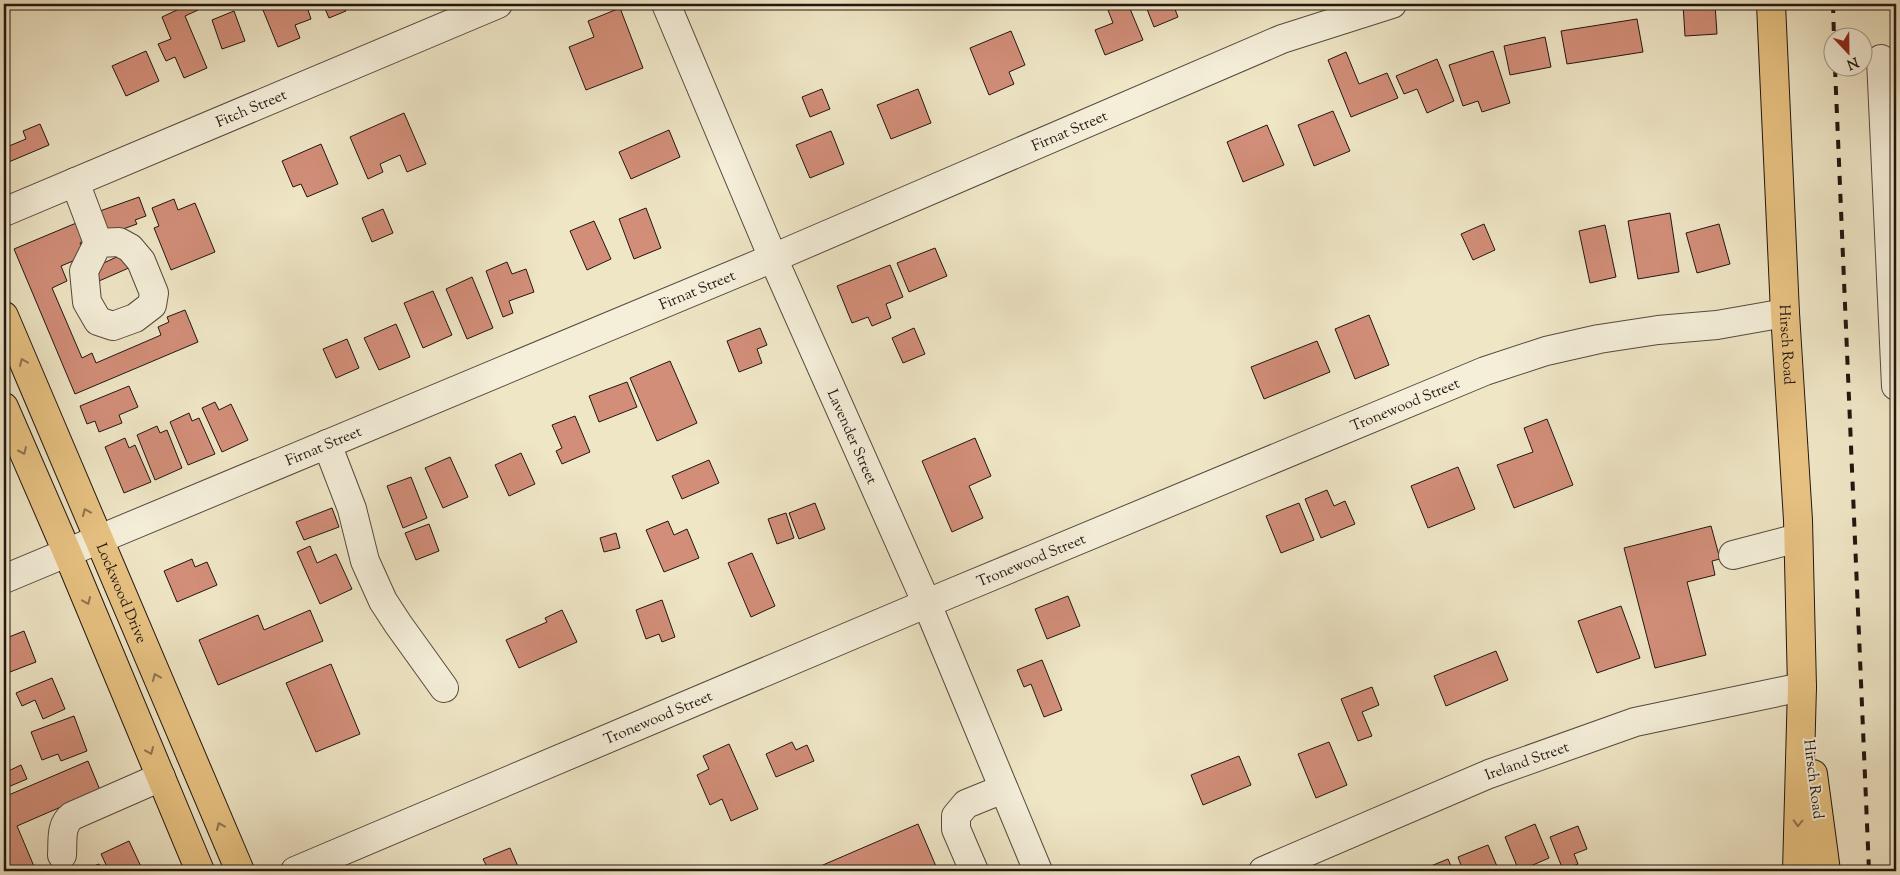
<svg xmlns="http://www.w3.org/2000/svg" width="1900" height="875" font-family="'Sorts Mill Goudy',serif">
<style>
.building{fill:#d28e79;stroke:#221611}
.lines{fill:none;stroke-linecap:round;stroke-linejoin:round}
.minor-casing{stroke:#554a3e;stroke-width:30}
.major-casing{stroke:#221611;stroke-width:30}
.minor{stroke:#f5efda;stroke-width:28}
.major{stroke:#e8c383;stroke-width:28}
.rail{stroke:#221611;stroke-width:4;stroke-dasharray:9 9;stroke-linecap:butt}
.oneway{stroke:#8f7550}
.labels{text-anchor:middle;stroke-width:4;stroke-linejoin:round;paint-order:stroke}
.street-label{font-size:15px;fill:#221611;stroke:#f5efda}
</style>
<rect width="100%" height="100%" fill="#efe6c6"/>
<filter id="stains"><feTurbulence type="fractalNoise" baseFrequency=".004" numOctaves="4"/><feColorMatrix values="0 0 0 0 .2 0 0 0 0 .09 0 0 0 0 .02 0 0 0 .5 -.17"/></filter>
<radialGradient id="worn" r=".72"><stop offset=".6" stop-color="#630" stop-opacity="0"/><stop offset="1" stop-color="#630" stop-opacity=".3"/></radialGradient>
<!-- building -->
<g class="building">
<path d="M174 4H195L198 10 185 16 207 68 184 78 175 57 166 61 158 44 171 39 162 17 177 10Z"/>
<path d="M280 4H306L311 19 295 25 300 38 278 47 263 10Z"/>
<path d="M323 4H343L346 11 329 18Z"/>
<path d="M1123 4H1128L1143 40 1105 55 1095 30 1113 23 1108 10Z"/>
<path d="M1145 4H1173L1178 17 1154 27Z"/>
<path d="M1683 4H1715L1717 34 1685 36Z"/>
<path d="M620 8 643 68 586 90 569 47 594 37 588 21Z"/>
<path d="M234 11 245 41 222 49 212 20Z"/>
<path d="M1637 19 1643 52 1567 64 1561 31Z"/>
<path d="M1011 31 1025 65 1009 72 1014 84 989 95 970 48Z"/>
<path d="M1545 37 1551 67 1510 75 1504 46Z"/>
<path d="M146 51 159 81 126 96 112 66Z"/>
<path d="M1493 51 1510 103 1482 112 1478 101 1463 106 1449 65Z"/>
<path d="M1346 52 1359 84 1387 73 1398 98 1351 117 1328 60Z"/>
<path d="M1437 59 1454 101 1427 113 1417 89 1404 94 1396 76Z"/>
<path d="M822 89 830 109 810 117 802 97Z"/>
<path d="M918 89 931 123 891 139 877 105Z"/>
<path d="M1333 111 1350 151 1314 166 1298 125Z"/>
<path d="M404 113 426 164 407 172 400 155 380 164 383 172 368 179 350 137Z"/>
<path d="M40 124 49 145 4 164V133L9 146 26 139 23 131Z"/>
<path d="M1267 125 1284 165 1243 182 1227 142Z"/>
<path d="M669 130 680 157 631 179 619 152Z"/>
<path d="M831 131 844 164 810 178 796 145Z"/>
<path d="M321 144 338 184 307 197 301 184 293 187 282 161Z"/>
<path d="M139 197 146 216 135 220 137 224 109 234 100 211Z"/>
<path d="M174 199 178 210 195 203 215 252 171 270 154 228 159 226 152 208Z"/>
<path d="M646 208 661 248 634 259 619 219Z"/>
<path d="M383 209 393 233 372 242 362 218Z"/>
<path d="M1670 213 1679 272 1638 279 1628 221Z"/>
<path d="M81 221 89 239 80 243 85 256 61 266 67 281 52 288 82 358 92 353 96 363 161 335 158 327 169 322 167 317 185 310 198 342 75 394 14 249Z"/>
<path d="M594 221 611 259 587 270 570 231Z"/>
<path d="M1484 224 1495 250 1473 260 1461 234Z"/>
<path d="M1719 224 1730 264 1697 273 1686 233Z"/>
<path d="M1605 225 1616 277 1590 283 1579 231Z"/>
<path d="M935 248 947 276 909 292 897 263Z"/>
<path d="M125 253 131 267 99 281 93 268Z"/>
<path d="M507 262 512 274 526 269 534 292 509 301 513 313 503 317 486 271Z"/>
<path d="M890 265 903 297 886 304 891 318 872 326 868 317 852 323 837 286Z"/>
<path d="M472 277 493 328 467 339 446 289Z"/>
<path d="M433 291 452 335 423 348 404 303Z"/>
<path d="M1369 315 1389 365 1355 379 1335 329Z"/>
<path d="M396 324 410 357 379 370 364 338Z"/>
<path d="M760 328 767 345 757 349 762 363 739 372 727 341Z"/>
<path d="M914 328 925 354 903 363 892 338Z"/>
<path d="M347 339 359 368 336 378 323 349Z"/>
<path d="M1317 341 1330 372 1264 399 1251 367Z"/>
<path d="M670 361 697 423 657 441 630 378Z"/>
<path d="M627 382 637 407 599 422 589 396Z"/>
<path d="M129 386 138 407 119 415 122 423 99 432 95 421 87 424 80 406Z"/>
<path d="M215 402 219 410 231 404 248 440 222 452 202 408Z"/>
<path d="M189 413 192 421 199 418 215 454 188 465 170 422Z"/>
<path d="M575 416 590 452 562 464 556 451 562 448 552 425Z"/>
<path d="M1547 419 1573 485 1514 508 1497 465 1533 452 1524 428Z"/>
<path d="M157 426 160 433 167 430 182 468 155 480 137 435Z"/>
<path d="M125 438 129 448 135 445 151 482 124 493 105 447Z"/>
<path d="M975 438 991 476 969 486 983 518 952 532 922 461Z"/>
<path d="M521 453 535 484 509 496 495 465Z"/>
<path d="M450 457 468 497 443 508 425 468Z"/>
<path d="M709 460 719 483 682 499 672 476Z"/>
<path d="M1458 467 1475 509 1428 528 1411 486Z"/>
<path d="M411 477 427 518 403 528 387 486Z"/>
<path d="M1327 490 1334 506 1345 501 1355 524 1321 538 1305 499Z"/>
<path d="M815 503 825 529 799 539 789 513Z"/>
<path d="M1299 503 1314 540 1281 553 1266 516Z"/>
<path d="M332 508 339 527 304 540 296 522Z"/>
<path d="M786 513 794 538 777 544 768 519Z"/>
<path d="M668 521 674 535 687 529 699 558 664 572 646 530Z"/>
<path d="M429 524 439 551 416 560 405 533Z"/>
<path d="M1711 526 1720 559 1712 561 1715 575 1687 582 1706 655 1655 668 1624 548Z"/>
<path d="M616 533 620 548 604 552 600 538Z"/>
<path d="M310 546 317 563 336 554 352 589 320 604 297 552Z"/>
<path d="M752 553 775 606 751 617 728 563Z"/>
<path d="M192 559 195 567 207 562 217 585 177 602 164 571Z"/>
<path d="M1068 596 1080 626 1047 639 1035 609Z"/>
<path d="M662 600 675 637 662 642 659 634 646 639 636 610Z"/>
<path d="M1621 606 1640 658 1597 673 1578 621Z"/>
<path d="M310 610 323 641 218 685 199 640 258 615 264 630Z"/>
<path d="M562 610 577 642 519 668 506 640 547 622 545 618Z"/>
<path d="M24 631 36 662 10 672 4 656V639Z"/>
<path d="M1496 651 1508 680 1446 706 1434 676Z"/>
<path d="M1042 660 1062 710 1044 717 1031 684 1024 687 1017 670Z"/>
<path d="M331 664 360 734 316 752 286 683Z"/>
<path d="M52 678 65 709 43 719 35 700 22 706 16 693Z"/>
<path d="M1372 687 1379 705 1362 712 1372 736 1358 741 1341 699Z"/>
<path d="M74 716 87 751 61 761 58 754 42 760 31 732Z"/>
<path d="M792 742 796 750 807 745 814 761 776 777 766 754Z"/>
<path d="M1329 742 1347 785 1316 798 1298 754Z"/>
<path d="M729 744 758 809 731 821 722 799 710 805 697 775 709 769 703 756Z"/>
<path d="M1239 756 1251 785 1203 805 1191 775Z"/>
<path d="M88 761 100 790 17 826 36 871H4V797Z"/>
<path d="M21 765 27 779 8 787 4 779V773Z"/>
<path d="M918 824 938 871H809Z"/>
<path d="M1535 824 1549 858 1519 871 1505 837Z"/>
<path d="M1578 826 1587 849 1574 854 1578 864 1563 870 1550 837Z"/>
<path d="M129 841 143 871H109L101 854Z"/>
<path d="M1488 845 1499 871H1463L1458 857Z"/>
<path d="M510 848 520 871H489L483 859Z"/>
<path d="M1448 859 1453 871H1427L1426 868Z"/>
<path d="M99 864 102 871H81Z"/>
</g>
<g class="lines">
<defs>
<g id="minor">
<path id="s1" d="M666 4 773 258 927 604 1038 871"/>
<path d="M1881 59 1896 386"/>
<path d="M75 182 98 243"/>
<path id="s2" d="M4 212 498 4"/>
<path d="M119 242 130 248 141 261 154 293 152 305 135 318 113 326 98 321 87 302 84 271 98 243Z"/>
<path d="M327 444 352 509 365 561 383 601 398 624 444 688"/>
<path d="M1733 555 1798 538"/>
<path id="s3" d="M4 579 773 258 1282 39 1392 4"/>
<path d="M62 855C63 841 60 825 72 816L161 777"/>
<path id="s4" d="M295 871 949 594 1485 371 1546 351 1599 339 1658 330 1717 325 1785 313"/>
<path d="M974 871 956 829V816L966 804 1003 789"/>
<path id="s5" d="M1263 871 1489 774 1635 722 1802 687"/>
</g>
<g id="major">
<path id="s6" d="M1771 4 1785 313 1798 520 1802 687 1797 871"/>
<path id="s7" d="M4 316 240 871"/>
<path d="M4 407 67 552 200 871"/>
<path d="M1813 774 1826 871"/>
</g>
</defs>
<!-- minor casing -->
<use href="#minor" class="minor-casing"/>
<!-- major casing -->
<use href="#major" class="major-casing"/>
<!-- minor -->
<use href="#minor" class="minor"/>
<!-- major -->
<use href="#major" class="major"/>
<!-- rail -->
<g class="rail">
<path d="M1833 4 1834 38"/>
<path d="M1835 68 1869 871"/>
</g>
</g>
<!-- one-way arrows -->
<defs><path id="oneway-chevron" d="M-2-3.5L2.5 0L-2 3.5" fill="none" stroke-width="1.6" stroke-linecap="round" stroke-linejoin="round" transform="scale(1.25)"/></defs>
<g class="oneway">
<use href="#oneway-chevron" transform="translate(23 362) rotate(-113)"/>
<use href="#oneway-chevron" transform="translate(23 451) rotate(66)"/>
<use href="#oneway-chevron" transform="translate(86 512) rotate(-113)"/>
<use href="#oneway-chevron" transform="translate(87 601) rotate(67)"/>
<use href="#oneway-chevron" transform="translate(156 677) rotate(-113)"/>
<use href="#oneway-chevron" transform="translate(150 751) rotate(67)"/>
<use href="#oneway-chevron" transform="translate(1798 823) rotate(92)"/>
<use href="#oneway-chevron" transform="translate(220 826) rotate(-113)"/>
</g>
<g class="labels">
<!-- street labels -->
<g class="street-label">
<text dy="5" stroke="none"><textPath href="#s2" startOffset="268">Fitch Street</textPath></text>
<text dy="5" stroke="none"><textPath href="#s3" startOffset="1156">Firnat Street</textPath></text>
<text dy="5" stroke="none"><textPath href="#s3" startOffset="751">Firnat Street</textPath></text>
<text dy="5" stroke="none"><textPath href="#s6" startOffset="341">Hirsch Road</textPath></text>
<text dy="5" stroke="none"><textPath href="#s4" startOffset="1204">Tronewood Street</textPath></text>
<text dy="5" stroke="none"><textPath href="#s1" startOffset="471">Lavender Street</textPath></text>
<text dy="5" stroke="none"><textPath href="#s3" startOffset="346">Firnat Street</textPath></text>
<text dy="5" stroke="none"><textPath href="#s4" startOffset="799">Tronewood Street</textPath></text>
<text dy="5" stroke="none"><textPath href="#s7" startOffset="301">Lockwood Drive</textPath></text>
<text dy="5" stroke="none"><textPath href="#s4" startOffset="394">Tronewood Street</textPath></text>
<text dy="5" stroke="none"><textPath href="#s5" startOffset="286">Ireland Street</textPath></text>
<text transform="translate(1814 779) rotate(83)" y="5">Hirsch Road</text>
</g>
</g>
<!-- margin -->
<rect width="1900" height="875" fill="none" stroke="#efe6c6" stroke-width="20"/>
<rect x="5" y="5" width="1890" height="865" fill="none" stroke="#221611" stroke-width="2.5"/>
<rect x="10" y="10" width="1880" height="855" fill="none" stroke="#221611"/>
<!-- north arrow -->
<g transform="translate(1848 52) rotate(158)"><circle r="24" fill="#f5efda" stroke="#a1988a"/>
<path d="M0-4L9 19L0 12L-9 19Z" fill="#8f2418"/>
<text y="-8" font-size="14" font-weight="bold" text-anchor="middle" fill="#221611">N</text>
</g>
<rect width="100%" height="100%" filter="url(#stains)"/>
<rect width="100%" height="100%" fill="url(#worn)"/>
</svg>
